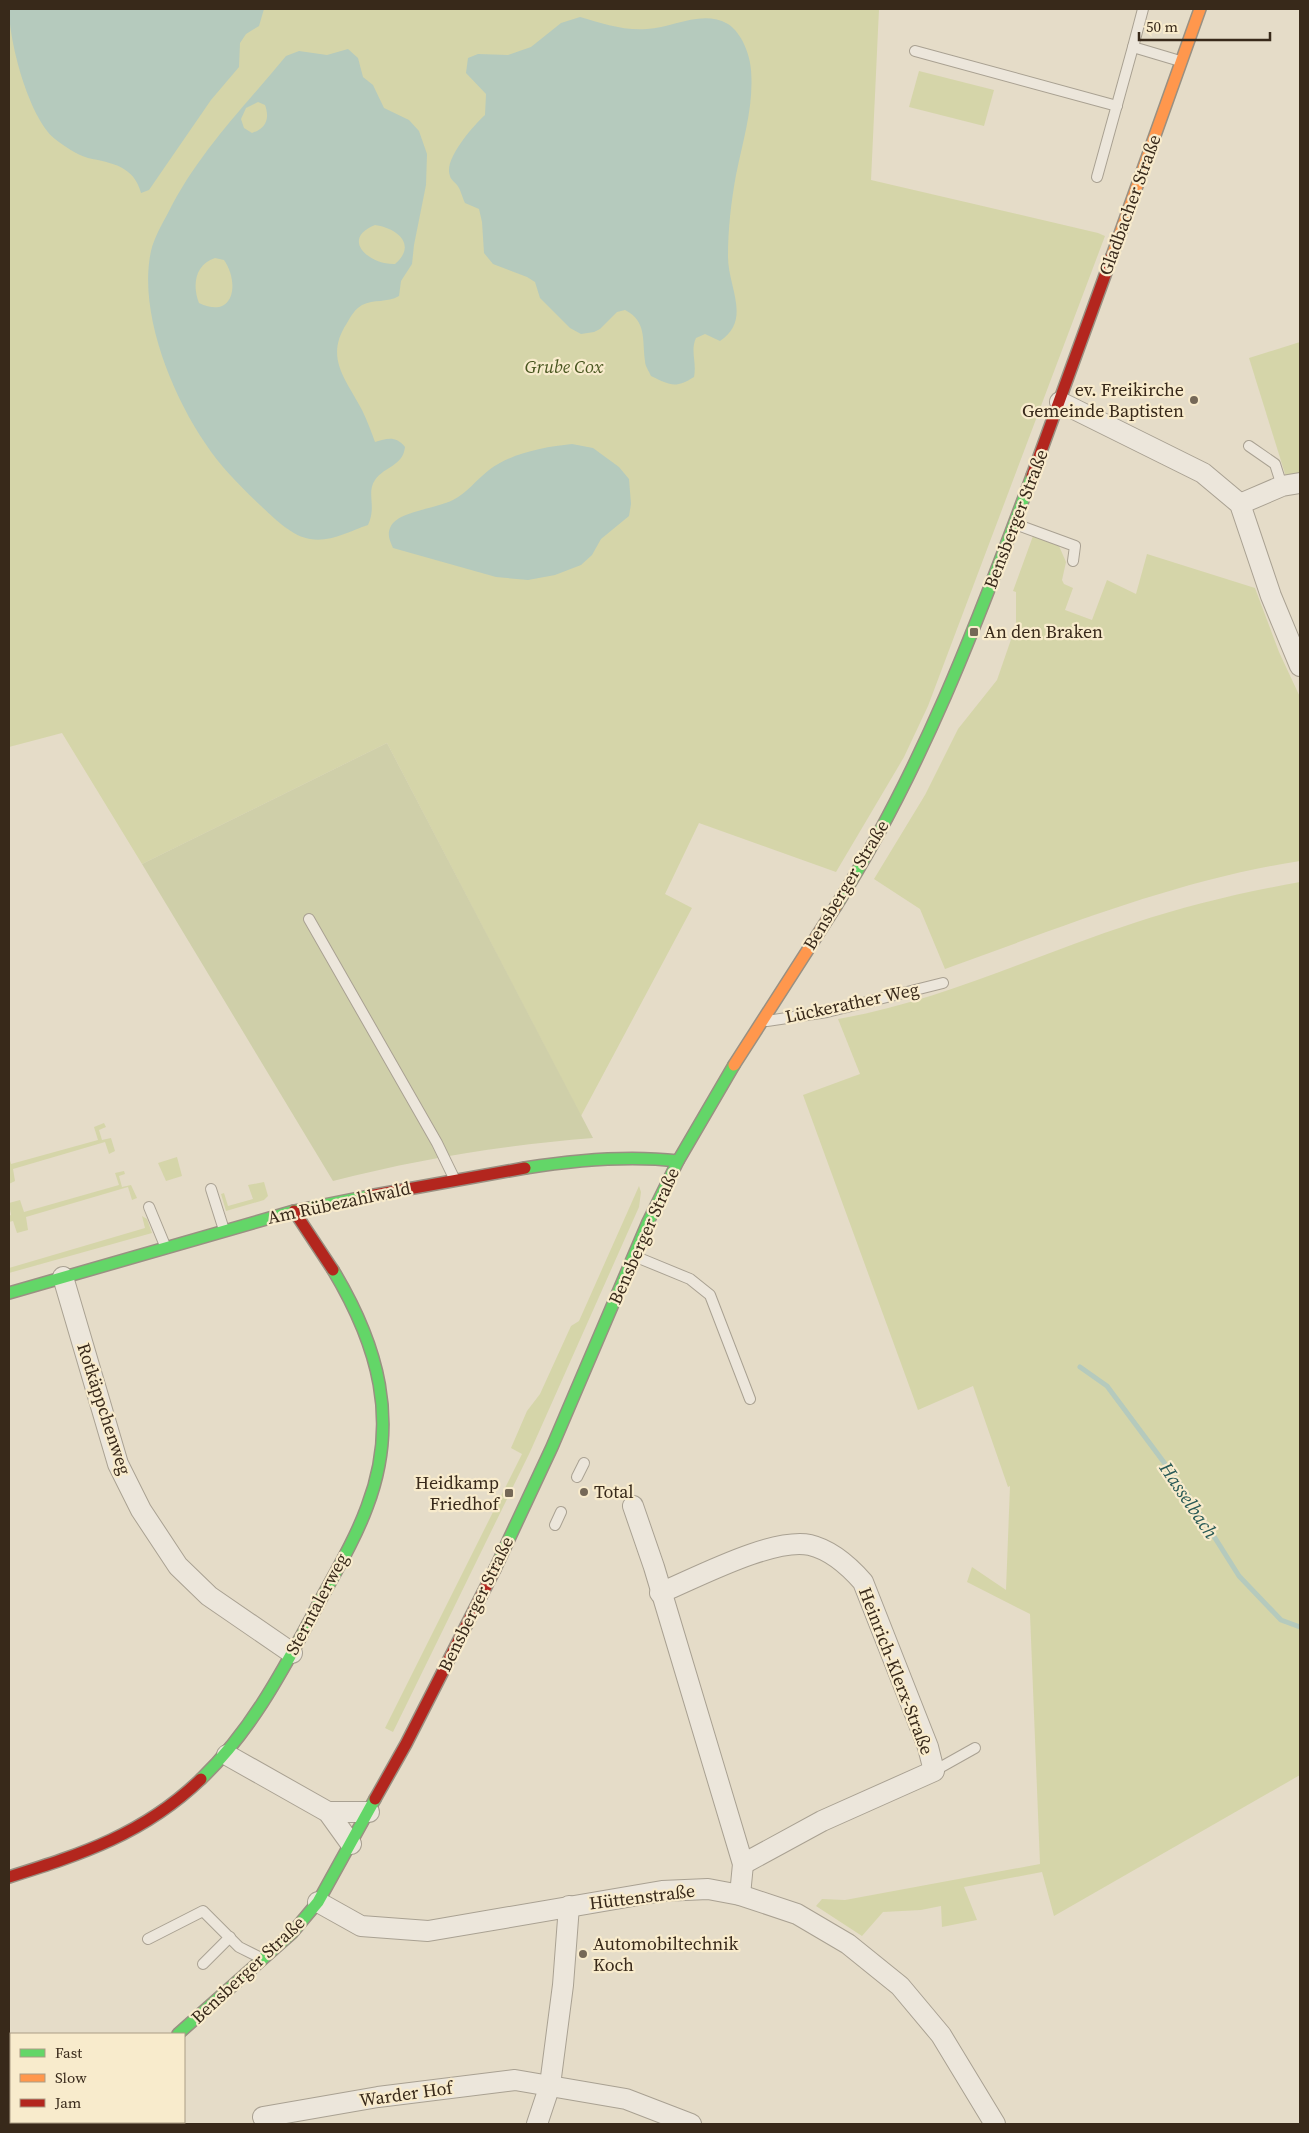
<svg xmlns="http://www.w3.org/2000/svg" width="1309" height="2133" font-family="'Source Serif 4',serif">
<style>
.green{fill:#d5d5a9}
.cemetery{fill:#cfcfa9}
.water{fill:#b5cabd;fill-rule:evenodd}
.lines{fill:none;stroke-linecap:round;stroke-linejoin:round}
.stream{stroke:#b5cabd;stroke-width:5}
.lane-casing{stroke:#a9a192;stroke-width:12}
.street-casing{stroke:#a9a192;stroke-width:22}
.fast-casing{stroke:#999082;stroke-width:14}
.slow-casing{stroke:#999082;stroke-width:14}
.jam-casing{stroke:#999082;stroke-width:14}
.lane{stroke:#ece6db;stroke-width:10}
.street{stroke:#ece6db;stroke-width:20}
.fast{stroke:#63d668;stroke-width:11}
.slow{stroke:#ff974d;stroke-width:11}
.jam{stroke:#b3261e;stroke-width:11}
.poi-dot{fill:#756857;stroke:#f8ebcc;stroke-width:2}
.labels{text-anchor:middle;stroke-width:4.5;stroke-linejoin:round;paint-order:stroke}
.street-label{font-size:18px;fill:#38291a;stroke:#f8ebcc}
.park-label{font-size:18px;font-style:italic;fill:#48561f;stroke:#f8ebcc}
.poi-label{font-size:18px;fill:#38291a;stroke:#f8ebcc;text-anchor:start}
.water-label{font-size:19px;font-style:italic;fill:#285956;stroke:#f8ebcc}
</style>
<rect width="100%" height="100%" fill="#e5dcc8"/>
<!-- green -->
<g class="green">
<path d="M9 9H879L871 180 1098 233 1105 236 928 706 904 757 836 872 699 823 665 894 692 908 581 1116 387 743 142 864 62 733 9 747Z"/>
<path d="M919 71 994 90 984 126 909 107Z"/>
<path d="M1300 342V473L1286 477 1249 358Z"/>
<path d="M1033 536 1059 546 1066 562 1062 580 1064 584 1073 588 1065 610 1092 620 1107 580 1136 594 1147 554 1255 588 1279 652 1300 697V861C1177 880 1062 927 945 969L920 909 874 879 925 795 958 729 997 680 1016 625V592L1013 591Z"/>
<path d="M1300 882V1775L1054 1916 1042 1872 964 1887 977 1920 942 1927 941 1906 921 1910 883 1912 862 1936 816 1906 822 1899 845 1900 1040 1864 1030 1614 967 1582 972 1567 1006 1590 1010 1486 1008 1487 973 1386 918 1410 803 1095 860 1074 838 1019C941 1001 1035 955 1134 923 1188 905 1244 892 1300 882Z"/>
<path d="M104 1123 106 1127 99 1130 102 1140 111 1138 115 1151 109 1154 105 1142 13 1169 15 1181 9 1184V1157L11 1164 98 1140 94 1127Z"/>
<path d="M177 1157 182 1176 166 1181 158 1163Z"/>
<path d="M124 1171 125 1174 119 1176 122 1187 131 1185 137 1198 132 1200 128 1187 26 1217 28 1230 17 1233 13 1221 9 1222V1216L11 1215 9 1203 20 1200 24 1212 119 1185 115 1173Z"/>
<path d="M264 1182 268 1196 264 1200 226 1211 221 1194 224 1193 228 1206 253 1199 248 1185Z"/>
<path d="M639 1186 641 1192 639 1207 530 1452 393 1732 385 1728 522 1454 511 1448 527 1411 540 1394 571 1326 579 1321Z"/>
<path d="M142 1216 147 1219 152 1233 9 1273V1268L145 1228Z"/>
</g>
<!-- cemetery -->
<path class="cemetery" d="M387 743 593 1138C505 1145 419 1159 333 1181L142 864Z"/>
<!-- water -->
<g class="water">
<path d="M9 9H264L259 26 246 34 240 43 239 67 211 100 149 190 141 193C134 166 112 163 88 158 77 155 64 146 55 139 29 118 9 42 9 9Z"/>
<path d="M580 17C601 23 624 31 647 29 673 28 702 9 728 24 742 33 750 55 751 70 754 106 743 140 736 175 731 202 728 230 728 257 728 287 752 320 720 341L705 334 696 338C690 351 697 362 694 377 675 389 670 385 651 376 649 371 645 366 645 361 642 340 647 321 625 310L617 312 600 329 594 332 581 334 570 328 540 298 535 282 527 277 493 264 484 253 482 222 479 209 465 203C462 197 461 190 457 185 455 182 451 180 450 176 443 160 473 126 485 115L486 94 466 73 468 58 478 54 508 55 531 47 561 23Z"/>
<path d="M348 49 358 58 363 77 373 85 384 108 409 120 419 131 427 154 426 185 414 245 412 264 401 281 399 296C387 303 374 299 362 305 355 309 351 316 347 323 324 358 346 379 362 410 367 420 371 431 375 442 388 438 396 436 405 447 403 466 385 466 375 480 366 493 377 506 368 525 350 531 329 543 310 539 291 536 273 517 260 505 240 486 220 466 205 443 171 393 138 311 151 251 154 238 162 224 168 213 198 153 244 107 286 56L299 51 327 55ZM258 102 265 105C270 119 266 128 252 133L244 128 241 119 246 108ZM375 225C396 228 418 244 395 264 369 265 340 239 375 225ZM215 258 224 260C240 283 234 320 199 303 192 286 195 264 215 258Z"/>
<path d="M572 444 593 448 619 467 629 479 631 504 629 516 601 539 592 555 581 565 555 575 528 580 496 577 393 548C389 539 386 532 393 523 404 511 437 508 453 500 466 494 477 479 489 470 511 453 544 447 572 444Z"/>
</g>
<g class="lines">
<!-- stream -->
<path class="stream" d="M1080 1367 1107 1386 1186 1492 1239 1576 1281 1620 1300 1627"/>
<defs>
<g id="lane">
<path d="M1143 9 1133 47 1180 61"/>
<path d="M915 51 1117 106"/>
<path d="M1097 177 1133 47"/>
<path d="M1249 446 1275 464 1282 486"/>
<path d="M1015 524 1075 546 1073 561"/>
<path d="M309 919 437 1143 454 1178"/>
<path d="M767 1021 827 1012 943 983"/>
<path d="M211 1189 224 1230"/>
<path d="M149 1207 166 1248"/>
<path d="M634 1256 690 1279 710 1295 750 1399"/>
<path d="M577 1477 584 1463"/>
<path d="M555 1525 561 1512"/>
<path d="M934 1771 975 1748"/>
<path d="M148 1939 203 1911 239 1947 261 1958"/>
<path d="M203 1964 230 1937"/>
</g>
<g id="street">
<path d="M1060 402 1203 473 1240 504 1271 596 1300 666"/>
<path d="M1240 504 1282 486 1300 483"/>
<path d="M63 1277 118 1464 141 1510 178 1566 209 1596 292 1653"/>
<path d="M633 1506 654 1567 743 1864 740 1895"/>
<path d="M660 1593C696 1578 773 1537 810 1545 831 1550 849 1566 863 1582L928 1747 934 1771 822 1821 743 1864"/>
<path d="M227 1755 328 1812 351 1844"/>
<path d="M328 1812H369"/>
<path d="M318 1902 361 1926 428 1931 662 1891 708 1889 740 1895 797 1914 848 1944 900 1986 941 2035 995 2124"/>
<path d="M263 2117 378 2097 515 2080 626 2099 691 2124"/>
<path d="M537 2124 550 2085 563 1985 569 1906"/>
</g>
<g id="fast">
<path d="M836 906C921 772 977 624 1032 476"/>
<path d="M525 1168C575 1160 627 1155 678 1161"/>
<path d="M9 1293 294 1211 369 1196"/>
<path d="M495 1569 552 1447 648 1222 678 1161 734 1065"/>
<path d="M201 1779C249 1733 280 1676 311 1618 330 1581 353 1545 367 1507 400 1421 378 1345 333 1270"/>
<path d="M178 2034 292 1933 318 1902 375 1799"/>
</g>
<g id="slow">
<path d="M1112 256 1200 9"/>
<path d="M734 1065 836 906"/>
</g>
<g id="jam">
<path d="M1032 476 1112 256"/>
<path d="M369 1196 525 1168"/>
<path d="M294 1211 333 1270"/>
<path d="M375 1799 406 1744 495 1569"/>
<path d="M9 1877C82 1854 144 1834 201 1779"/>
<path d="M38 2124 44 2122"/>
</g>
</defs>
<!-- lane casing -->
<use href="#lane" class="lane-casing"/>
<!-- street casing -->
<use href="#street" class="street-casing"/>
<!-- fast casing -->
<use href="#fast" class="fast-casing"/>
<!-- slow casing -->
<use href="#slow" class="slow-casing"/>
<!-- jam casing -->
<use href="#jam" class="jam-casing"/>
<!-- lane -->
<use href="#lane" class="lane"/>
<!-- street -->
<use href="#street" class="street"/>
<!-- fast -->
<use href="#fast" class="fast"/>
<!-- slow -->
<use href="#slow" class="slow"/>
<!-- jam -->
<use href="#jam" class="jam"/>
</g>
<!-- markers -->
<g class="poi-dot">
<circle cx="1194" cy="400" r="5"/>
<rect x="969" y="627" width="10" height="10" rx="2.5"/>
<circle cx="584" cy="1492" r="5"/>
<rect x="504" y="1488" width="10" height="10" rx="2.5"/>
<circle cx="583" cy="1954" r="5"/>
</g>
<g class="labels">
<!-- street labels -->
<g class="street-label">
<text transform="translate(1130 205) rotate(-70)" y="6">Gladbacher Straße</text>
<text transform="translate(1016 519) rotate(-69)" y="6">Bensberger Straße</text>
<text transform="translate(846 885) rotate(-59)" y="6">Bensberger Straße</text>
<text transform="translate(852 1003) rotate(-12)" y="6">Lückerather Weg</text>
<text transform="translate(339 1203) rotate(-12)" y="6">Am Rübezahlwald</text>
<text transform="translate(644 1236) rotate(-66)" y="6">Bensberger Straße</text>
<text transform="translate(104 1409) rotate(72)" y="6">Rotkäppchenweg</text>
<text transform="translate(317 1604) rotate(-62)" y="6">Sterntalerweg</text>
<text transform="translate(476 1604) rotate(-64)" y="6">Bensberger Straße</text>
<text transform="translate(896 1671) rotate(69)" y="6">Heinrich-Klerx-Straße</text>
<text transform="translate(642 1897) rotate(-7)" y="6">Hüttenstraße</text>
<text transform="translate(248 1970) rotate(-43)" y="6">Bensberger Straße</text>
<text transform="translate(406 2094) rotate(-8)" y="6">Warder Hof</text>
</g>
<!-- park labels -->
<g class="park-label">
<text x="564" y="373">Grube Cox</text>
</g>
<!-- poi labels -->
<g class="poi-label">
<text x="1184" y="396" text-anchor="end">ev. Freikirche<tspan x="1184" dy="21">Gemeinde Baptisten</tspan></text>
<text x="984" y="638">An den Braken</text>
<text x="499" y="1489" text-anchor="end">Heidkamp<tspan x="499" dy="21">Friedhof</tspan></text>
<text x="594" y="1498">Total</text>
<text x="593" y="1950">Automobiltechnik<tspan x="593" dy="21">Koch</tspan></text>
</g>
<!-- water labels -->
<g class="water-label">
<text transform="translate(1189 1500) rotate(56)" y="7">Hasselbach</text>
</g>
</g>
<!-- border -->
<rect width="1309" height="2133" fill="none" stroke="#38291a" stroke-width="20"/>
<!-- legend -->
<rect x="10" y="2033" width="175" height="90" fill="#f8ebcc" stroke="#ab9d85"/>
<rect x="20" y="2049" width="25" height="8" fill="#63d668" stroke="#ab9d85"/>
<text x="55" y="2058" font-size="15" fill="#38291a">Fast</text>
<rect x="20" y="2074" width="25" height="8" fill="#ff974d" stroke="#ab9d85"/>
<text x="55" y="2083" font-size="15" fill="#38291a">Slow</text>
<rect x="20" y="2099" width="25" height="8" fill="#b3261e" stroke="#ab9d85"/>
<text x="55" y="2108" font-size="15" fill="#38291a">Jam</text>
<!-- scale -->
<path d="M1139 32v8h131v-8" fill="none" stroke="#38291a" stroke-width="2.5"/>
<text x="1146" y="32" font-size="15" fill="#38291a" stroke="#f8ebcc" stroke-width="4" paint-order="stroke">50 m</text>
</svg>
